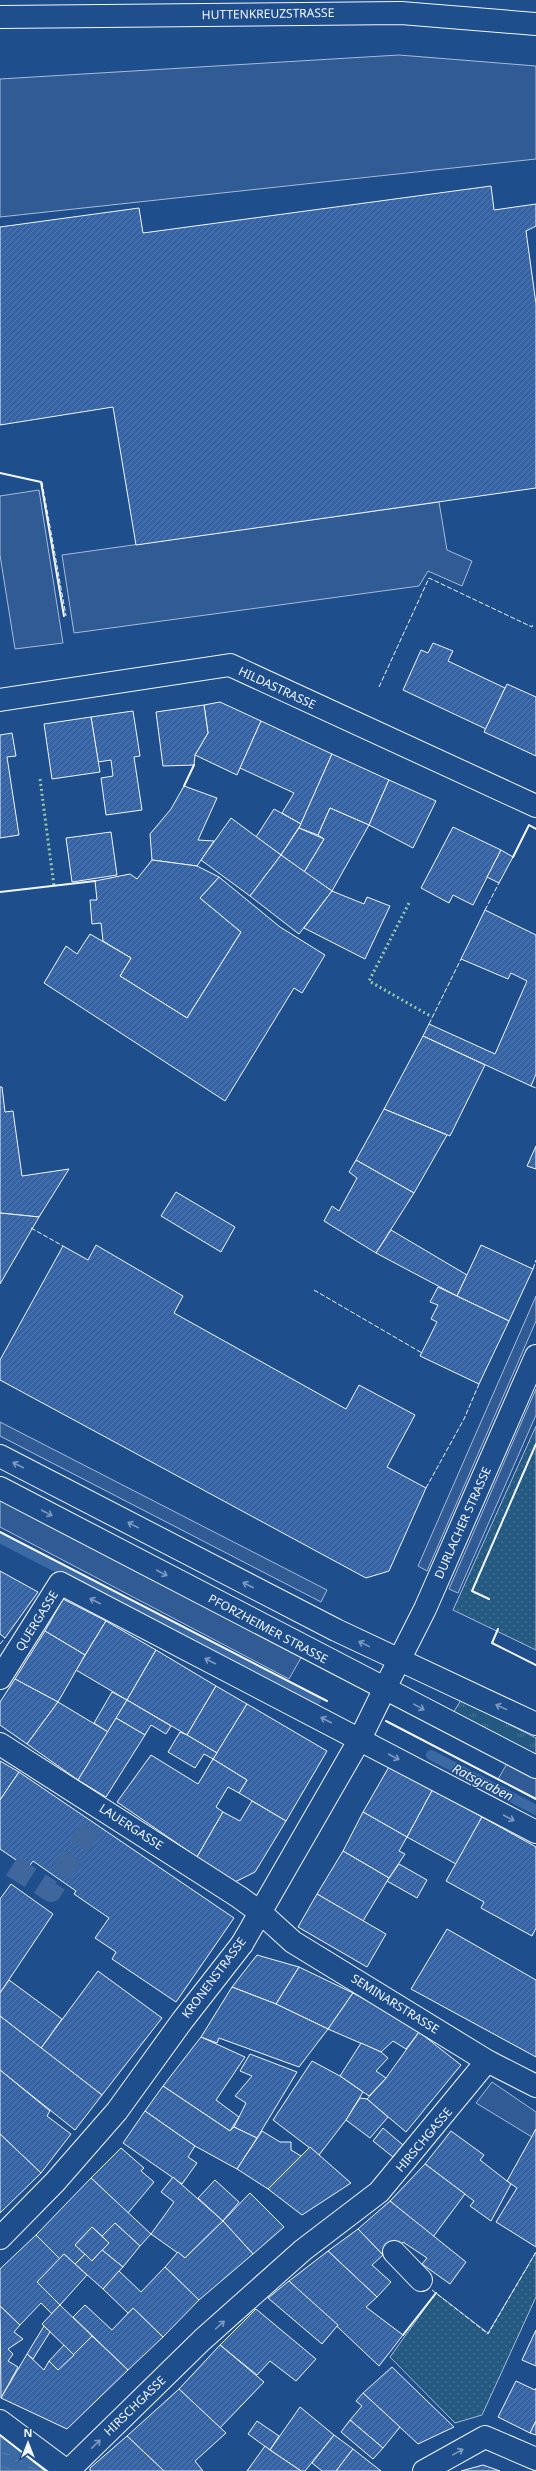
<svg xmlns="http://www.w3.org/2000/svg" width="536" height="2471" font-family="'Noto Sans',sans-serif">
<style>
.grass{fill:url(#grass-tufts);stroke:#a8bbd7}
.park{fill:url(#park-dots);stroke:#a8bbd7}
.parking{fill:#305b95;stroke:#a8bbd7}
.water{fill:url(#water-ripples);stroke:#a8bbd7}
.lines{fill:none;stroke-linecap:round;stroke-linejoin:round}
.stream{stroke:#3b69a3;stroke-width:10}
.building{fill:url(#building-hatch);stroke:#f2f6ff}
.minor-tunnel{stroke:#3f679d;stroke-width:22;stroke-dasharray:22 11;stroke-linecap:butt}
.pedestrian-casing{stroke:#f2f6ff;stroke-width:24}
.minor-casing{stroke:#f2f6ff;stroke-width:24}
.tertiary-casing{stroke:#f2f6ff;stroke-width:24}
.secondary-casing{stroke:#f2f6ff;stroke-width:24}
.pedestrian{stroke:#1f4e8c;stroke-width:22}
.minor{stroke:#1f4e8c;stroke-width:22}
.tertiary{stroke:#1f4e8c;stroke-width:22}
.secondary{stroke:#1f4e8c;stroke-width:22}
.hedge{stroke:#97c8a6;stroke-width:3;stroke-dasharray:2 3;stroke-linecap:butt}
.fence{stroke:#f2f6ff;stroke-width:1;stroke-dasharray:5 2;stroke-linecap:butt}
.wall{stroke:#f2f6ff;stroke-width:2}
.oneway{stroke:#7e9ac0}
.labels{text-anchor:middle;stroke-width:3;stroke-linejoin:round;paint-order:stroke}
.street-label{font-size:12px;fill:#f2f6ff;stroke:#1f4e8c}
.water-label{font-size:13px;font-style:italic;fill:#f2f6ff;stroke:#1f4e8c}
</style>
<defs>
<pattern id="grass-tufts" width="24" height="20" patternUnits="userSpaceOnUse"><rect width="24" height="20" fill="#245a82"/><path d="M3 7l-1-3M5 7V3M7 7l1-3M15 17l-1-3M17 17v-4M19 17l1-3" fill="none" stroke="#447295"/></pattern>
<pattern id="park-dots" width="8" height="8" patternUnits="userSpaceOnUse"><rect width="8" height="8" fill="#245a82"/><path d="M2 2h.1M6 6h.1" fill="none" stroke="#447295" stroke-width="1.8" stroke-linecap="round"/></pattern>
<pattern id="water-ripples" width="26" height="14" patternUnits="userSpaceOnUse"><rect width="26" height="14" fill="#3b69a3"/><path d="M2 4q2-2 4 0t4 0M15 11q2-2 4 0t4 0" fill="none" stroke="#587fb1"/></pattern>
<pattern id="building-hatch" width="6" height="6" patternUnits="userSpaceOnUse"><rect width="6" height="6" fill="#3563a3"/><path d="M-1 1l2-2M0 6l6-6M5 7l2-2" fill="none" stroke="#537ab1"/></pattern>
</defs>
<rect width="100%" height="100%" fill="#1f4e8c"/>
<!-- grass -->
<path class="grass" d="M461 1700 536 1738V1755L453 1713Z"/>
<!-- park -->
<g class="park">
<path d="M536 1426V1650L453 1610Z"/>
<path d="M536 2252V2297L482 2415 455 2423 390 2357 436 2293 488 2333Z"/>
</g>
<!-- parking -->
<g class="parking">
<path d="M399 55 536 66V159L0 217V79Z"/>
<path d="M39 490 63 643 15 649 0 555V496Z"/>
<path d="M439 502 447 550 472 561 462 586 428 571 419 586 74 633 62 555Z"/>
<path d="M536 1296V1321L427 1571 418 1566Z"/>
<path d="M536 1389V1415L458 1593 449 1589Z"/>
<path d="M0 1422 327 1590 321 1602 0 1436Z"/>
<path d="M0 1498 302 1656 289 1679 0 1527Z"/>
<path d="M508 1762 536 1777V1799L498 1779Z"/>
<path d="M492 2082 536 2112V2129L532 2137 476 2103Z"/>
</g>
<!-- water -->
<path class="water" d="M0 2435 46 2471H0Z"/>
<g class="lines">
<!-- stream -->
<g class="stream">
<path d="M0 1538 316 1701"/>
<path d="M431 1755 536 1810"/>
</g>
</g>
<!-- building -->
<g class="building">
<path d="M491 186 494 210 536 204V226L526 231 536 304V488L136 545 113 407 0 425V227L139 208 143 233Z"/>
<path d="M433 643 453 651 448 661 505 688 486 729 403 690 421 650 428 653Z"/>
<path d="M507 684 536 697V756L484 732Z"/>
<path d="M220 702 261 721 237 775 195 755 208 733 204 705Z"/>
<path d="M204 705 208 733 195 755 194 765 163 766 156 712Z"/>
<path d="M133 711 140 756 134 757 142 810 106 815 101 778 113 776 111 760 98 762 91 717Z"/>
<path d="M91 717 100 772 52 779 44 724Z"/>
<path d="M261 721 332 754 301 824 282 813 294 793 240 768Z"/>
<path d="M12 733 16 756 7 757 19 835 0 838V735Z"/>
<path d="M332 754 389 780 369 825 330 808 318 835 299 828Z"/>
<path d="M389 780 436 801 413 848 369 825Z"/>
<path d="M184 786 217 798 198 840 214 841 197 866 152 860 150 834 171 809Z"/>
<path d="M330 808 369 825 332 891 304 872 324 839 318 835Z"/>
<path d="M274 809 301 824 281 855 256 837Z"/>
<path d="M231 818 281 855 250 896 201 860Z"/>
<path d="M453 827 501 850 473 905 453 895 449 903 421 888Z"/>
<path d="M299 828 324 839 304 872 281 855Z"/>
<path d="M111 832 117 875 72 882 66 838Z"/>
<path d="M501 850 513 857 499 883 487 877Z"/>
<path d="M281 855 332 891 299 934 250 896Z"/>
<path d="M152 860 197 866 219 877 200 898 241 932 187 1018 120 976 131 958 103 941 101 923 92 924 90 900H97L95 881 130 874 137 879Z"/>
<path d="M219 877 280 927 325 955 302 993 294 988 225 1101 44 983 66 946 77 954 90 934 131 958 120 976 187 1018 241 932 200 898Z"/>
<path d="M332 891 364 904 367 897 390 906 365 959 304 928Z"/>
<path d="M485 910 536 935V1074L531 1086 423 1036 429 1024 495 1054 527 981 511 973 508 979 461 959Z"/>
<path d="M423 1036 485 1065 450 1136 384 1109Z"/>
<path d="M0 1087H2L5 1112 13 1111 22 1176 69 1169 39 1217 0 1213Z"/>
<path d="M384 1109 447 1135 414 1193 356 1160Z"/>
<path d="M536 1146V1169L527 1166Z"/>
<path d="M356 1160 414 1193 376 1253 324 1221 332 1206 339 1211 357 1178 349 1172Z"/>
<path d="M176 1192 235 1227 221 1252 161 1216Z"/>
<path d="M0 1213 39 1217 0 1284Z"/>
<path d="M391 1230 467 1275 457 1296 376 1253Z"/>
<path d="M96 1245 183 1296 174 1313 346 1409 359 1385 415 1415 387 1467 426 1488 389 1571 366 1578 0 1380V1360L63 1246 88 1260Z"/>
<path d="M481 1245 533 1269 509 1321 457 1296Z"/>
<path d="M438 1287 509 1321 479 1384 420 1356 437 1322 431 1319 438 1305 430 1302Z"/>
<path d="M0 1571 38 1592 5 1638 0 1634Z"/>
<path d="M63 1599 106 1621 85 1655 45 1631Z"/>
<path d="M106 1621 156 1650 127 1700 76 1670Z"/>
<path d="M45 1631 85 1655 58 1702 15 1679Z"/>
<path d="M156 1650 216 1686 187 1735 127 1700Z"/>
<path d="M15 1679 58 1702 27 1744 0 1725V1702Z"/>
<path d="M216 1686 247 1704 217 1753 187 1735Z"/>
<path d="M112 1692 127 1700 108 1732 94 1723Z"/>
<path d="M127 1700 171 1726 166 1734 151 1725 145 1735 116 1718Z"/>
<path d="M58 1702 108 1732 78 1780 27 1744Z"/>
<path d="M247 1704 327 1751 286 1821 239 1793 247 1780 213 1759Z"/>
<path d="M116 1718 145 1735 106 1797 78 1780Z"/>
<path d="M180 1732 187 1735 217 1753 213 1759 204 1754 195 1768 168 1752Z"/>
<path d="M151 1755 198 1784 213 1759 247 1780 239 1793 228 1787 216 1807 223 1812 197 1857 117 1802Z"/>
<path d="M0 1761 19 1772 0 1800Z"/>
<path d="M390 1765 433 1789 407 1837 363 1812Z"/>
<path d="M19 1772 234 1918 176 2002 112 1959 116 1952 95 1938 109 1918 74 1894 76 1891 33 1861 28 1868 0 1849V1800Z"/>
<path d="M433 1789 482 1817 456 1864 407 1837Z"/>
<path d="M252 1801 286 1821 255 1872 235 1882 197 1857 223 1812 240 1821Z"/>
<path d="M363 1812 407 1837 399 1851 405 1854 389 1878 343 1851Z"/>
<path d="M482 1817 536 1847V1928L532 1936 481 1908 484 1902 446 1881Z"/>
<path d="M343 1851 389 1878 363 1921 317 1894Z"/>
<path d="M399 1864 427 1880 417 1898 387 1881Z"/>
<path d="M11 1884 53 1914 0 1993V1899Z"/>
<path d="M317 1894 386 1934 367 1967 298 1927Z"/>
<path d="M447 1929 536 1980V2057L411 1989Z"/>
<path d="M257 1955 299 1967 276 2004 232 1987Z"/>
<path d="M299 1967 353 1993 328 2029 276 2004Z"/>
<path d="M98 1971 162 2018 102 2095 41 2048Z"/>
<path d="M9 1980 62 2019 41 2048 0 2016V1993Z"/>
<path d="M232 1987 276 2004 328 2029 299 2067 219 2038 217 2043 201 2037Z"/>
<path d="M353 1993 406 2022 419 2032 406 2049 393 2041 381 2052 328 2029Z"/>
<path d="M0 2016 102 2095 75 2130 0 2070Z"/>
<path d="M419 2032 461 2065 406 2132 367 2099 386 2078Z"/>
<path d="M201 2037 245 2057 216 2100 239 2117 230 2131 163 2086Z"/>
<path d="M361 2043 381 2052 388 2058 376 2071 386 2078 369 2096 340 2076Z"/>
<path d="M250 2054 297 2072 257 2138 234 2127 246 2103 235 2096 252 2076 240 2071Z"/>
<path d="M312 2061 340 2076 363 2092 346 2120 319 2155 273 2120Z"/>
<path d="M0 2070 50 2111 47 2116 71 2134 41 2173 0 2134Z"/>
<path d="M163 2086 230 2131 234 2127 257 2138 237 2169 195 2146 145 2111Z"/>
<path d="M360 2098 367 2099 388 2117 370 2138 346 2120Z"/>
<path d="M145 2111 195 2146 188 2157 197 2163 182 2184 123 2143Z"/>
<path d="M383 2128 403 2145 393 2157 373 2141Z"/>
<path d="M536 2129V2247L496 2222 517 2188 507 2181Z"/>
<path d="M262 2131 280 2142H291V2150L301 2156 268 2189 237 2169Z"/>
<path d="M451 2131 484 2155 480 2160 511 2184 491 2221 470 2206 474 2201 425 2164Z"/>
<path d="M0 2134 41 2173 0 2213Z"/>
<path d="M310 2147 351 2183 302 2215 268 2189Z"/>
<path d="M121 2148 144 2168 141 2171 154 2182 128 2213 91 2178Z"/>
<path d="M425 2164 465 2194 433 2237 390 2201Z"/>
<path d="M173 2177 223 2221 185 2258 151 2234 174 2202 161 2192Z"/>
<path d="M91 2178 151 2234 140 2246 115 2223 102 2236 92 2227 75 2245 85 2254 75 2264 64 2254 60 2259 36 2235Z"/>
<path d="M215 2180 239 2202 223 2221 198 2198Z"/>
<path d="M250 2193 284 2227 253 2254 223 2221Z"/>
<path d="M390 2201 466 2262 450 2284 422 2264 427 2258 403 2242 394 2252 383 2255 358 2229Z"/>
<path d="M223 2221 253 2254 199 2300 165 2267 178 2252 185 2258Z"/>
<path d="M115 2223 140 2246 123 2267 102 2250 109 2243 102 2236Z"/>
<path d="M92 2227 109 2243 92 2261 75 2245Z"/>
<path d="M358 2229 383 2255 372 2265 391 2282 377 2297 328 2251Z"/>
<path d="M36 2235 60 2259 37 2282 60 2305 52 2314 41 2303 20 2325 0 2306V2269Z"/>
<path d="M102 2250 123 2267 103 2289 75 2264 85 2254 92 2261Z"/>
<path d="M328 2251 377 2297 366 2307 403 2335 379 2366 289 2281Z"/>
<path d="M64 2254 87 2275 60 2305 37 2282Z"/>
<path d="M165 2267 199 2300 163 2337 133 2308 128 2313 103 2289 119 2271 141 2292Z"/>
<path d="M289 2281 338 2325 322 2344 268 2298Z"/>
<path d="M60 2305 92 2336 74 2355 42 2324Z"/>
<path d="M85 2305 112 2330 133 2308 163 2337 128 2370 73 2317Z"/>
<path d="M0 2306 20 2325 14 2332 23 2339 8 2349 13 2354 8 2361 18 2367 1 2398Z"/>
<path d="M256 2309 316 2359 296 2381 270 2361 257 2375 220 2345Z"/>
<path d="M44 2326 50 2332 33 2359 27 2354Z"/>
<path d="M536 2330V2366L522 2360Z"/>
<path d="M92 2336 128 2370 67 2429 1 2398 27 2354 44 2370 49 2361 58 2370Z"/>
<path d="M64 2345 74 2355 58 2370 49 2361Z"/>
<path d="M220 2345 264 2382 220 2428 179 2389Z"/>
<path d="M392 2367 454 2427 418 2444 363 2393Z"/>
<path d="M516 2381 535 2390 536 2388V2421L530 2433 498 2417Z"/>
<path d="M179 2389 226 2433 195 2461 203 2471H164L127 2436Z"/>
<path d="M363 2393 400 2427 383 2448 350 2420 362 2406 356 2401Z"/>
<path d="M300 2407 334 2435 305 2471H301L270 2450Z"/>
<path d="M350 2420 383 2448 373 2459 341 2432Z"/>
<path d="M257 2421 279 2436 270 2450 248 2434Z"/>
<path d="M536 2421V2435L530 2433Z"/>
<path d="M334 2435 353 2449 336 2471H322L312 2463Z"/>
<path d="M127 2436 164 2471H90V2468Z"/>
<path d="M265 2446 270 2450 301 2471H247Z"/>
<path d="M353 2449 381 2471H336Z"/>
<path d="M483 2465 500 2471H461Z"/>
</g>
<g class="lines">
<!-- minor-tunnel -->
<path class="minor-tunnel" d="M12 1866 51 1891 102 1809"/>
<defs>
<path id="pedestrian" d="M0 2238 55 2182 117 2111 182 2021 242 1944"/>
<g id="minor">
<path d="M0 700 230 665 536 806"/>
<path d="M0 1678 60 1583 536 1832"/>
<path d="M0 1744 239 1897 261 1913 293 1942 487 2061 536 2086"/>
<path d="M242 1944 360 1739 385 1688"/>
<path d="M394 2252 421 2280"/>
<path d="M0 2421 67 2471"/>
<path d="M68 2471 202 2340 303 2250 379 2192 487 2061"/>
<path d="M424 2471 485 2437 536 2459"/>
</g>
<path id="tertiary" d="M385 1688 425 1609 536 1356"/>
<g id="secondary">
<path d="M0 17 401 13 536 24"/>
<path d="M0 1456 336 1630 536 1724"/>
<path d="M0 1488 536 1767"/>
</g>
</defs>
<!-- pedestrian casing -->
<use href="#pedestrian" class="pedestrian-casing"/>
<!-- minor casing -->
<use href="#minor" class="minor-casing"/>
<!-- tertiary casing -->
<use href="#tertiary" class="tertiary-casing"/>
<!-- secondary casing -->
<use href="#secondary" class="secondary-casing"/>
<!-- pedestrian -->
<use href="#pedestrian" class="pedestrian"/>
<!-- minor -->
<use href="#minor" class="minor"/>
<!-- tertiary -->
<use href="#tertiary" class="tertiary"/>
<!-- secondary -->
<use href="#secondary" class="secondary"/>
<!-- hedge -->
<g class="hedge">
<path d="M40 779 54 886"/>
<path d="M409 903 369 981 432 1017"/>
</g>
<!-- fence -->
<g class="fence">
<path d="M42 482 66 616"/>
<path d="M379 687 429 578 532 627 533 623"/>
<path d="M485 910 499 883"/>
<path d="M429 1024 461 959"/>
<path d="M531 1086 536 1088"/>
<path d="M31 1228 63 1246"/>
<path d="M533 1269 536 1260"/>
<path d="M314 1290 422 1353"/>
<path d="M426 1488 464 1419 479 1384"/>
<path d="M0 1644 5 1638"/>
<path d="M432 2290 488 2334 536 2252"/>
</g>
<!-- wall -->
<g class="wall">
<path d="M0 473 41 482 64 616"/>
<path d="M184 786 194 765"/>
<path d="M513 857 529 825 536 829"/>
<path d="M0 892 95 881"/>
<path d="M0 1532 327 1701"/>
<path d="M489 1599 472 1591 536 1444"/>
<path d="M498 1629 492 1643 536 1665"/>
<path d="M386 1721 536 1799"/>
<path d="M403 2335 436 2293"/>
<path d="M0 2435 46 2471"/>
</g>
</g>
<!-- one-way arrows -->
<defs><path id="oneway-shaft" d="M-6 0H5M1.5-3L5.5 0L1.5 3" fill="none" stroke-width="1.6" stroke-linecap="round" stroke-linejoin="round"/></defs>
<g class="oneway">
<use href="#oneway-shaft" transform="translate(18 1465) rotate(-153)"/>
<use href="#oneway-shaft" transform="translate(47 1513) rotate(28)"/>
<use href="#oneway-shaft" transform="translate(133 1525) rotate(-153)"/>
<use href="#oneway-shaft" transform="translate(162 1573) rotate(28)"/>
<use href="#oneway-shaft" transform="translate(248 1585) rotate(-153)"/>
<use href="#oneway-shaft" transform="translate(95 1601) rotate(-153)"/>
<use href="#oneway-shaft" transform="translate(364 1644) rotate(-154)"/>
<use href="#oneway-shaft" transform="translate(210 1661) rotate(-153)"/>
<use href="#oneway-shaft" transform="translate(419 1707) rotate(29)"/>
<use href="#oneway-shaft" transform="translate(501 1707) rotate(-155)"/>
<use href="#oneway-shaft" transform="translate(326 1720) rotate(-153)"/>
<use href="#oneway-shaft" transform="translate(394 1757) rotate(28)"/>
<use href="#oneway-shaft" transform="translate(509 1818) rotate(28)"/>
<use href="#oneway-shaft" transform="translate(220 2325) rotate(-42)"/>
<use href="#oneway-shaft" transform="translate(96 2444) rotate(-44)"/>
<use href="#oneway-shaft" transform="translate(458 2452) rotate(-29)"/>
</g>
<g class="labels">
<!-- street labels -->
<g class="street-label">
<text transform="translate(268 14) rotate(-1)" y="4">HUTTENKREUZSTRASSE</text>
<text transform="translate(277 688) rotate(25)" y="4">HILDASTRASSE</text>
<text transform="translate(463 1523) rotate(-66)" y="4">DURLACHER STRASSE</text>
<text transform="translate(37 1621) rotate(-58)" y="4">QUERGASSE</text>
<text transform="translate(268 1629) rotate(28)" y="4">PFORZHEIMER STRASSE</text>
<text transform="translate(131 1827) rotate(33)" y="4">LAUERGASSE</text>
<text transform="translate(214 1978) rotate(-53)" y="4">KRONENSTRASSE</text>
<text transform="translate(395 2004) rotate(32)" y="4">SEMINARSTRASSE</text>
<text transform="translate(424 2140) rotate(-50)" y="4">HIRSCHGASSE</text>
<text transform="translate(135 2406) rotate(-44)" y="4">HIRSCHGASSE</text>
</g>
<!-- water labels -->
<g class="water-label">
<text transform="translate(483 1782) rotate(27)" y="5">Ratsgraben</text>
</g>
</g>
<!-- north arrow -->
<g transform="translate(28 2443)" stroke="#1f4e8c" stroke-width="3" paint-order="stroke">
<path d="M0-3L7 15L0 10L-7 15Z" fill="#f2f6ff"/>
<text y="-6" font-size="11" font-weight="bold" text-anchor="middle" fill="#f2f6ff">N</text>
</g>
</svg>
